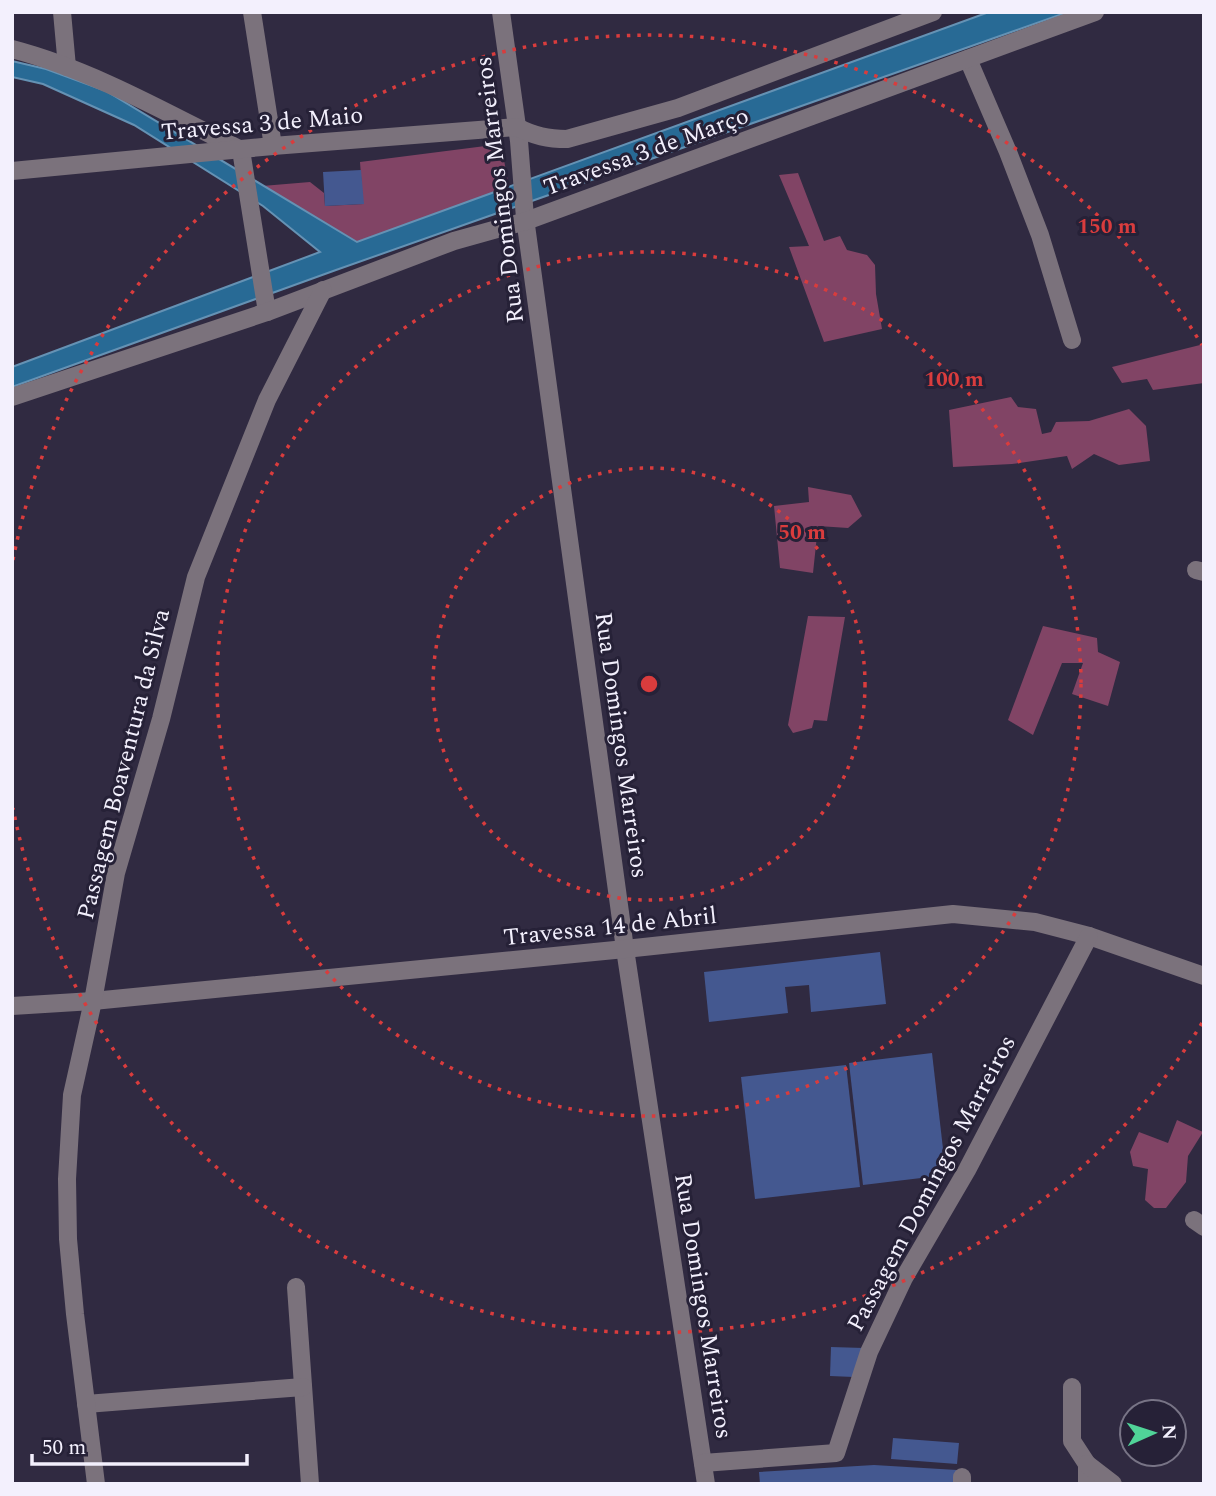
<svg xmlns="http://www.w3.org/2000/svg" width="1216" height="1496" font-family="Spectral,serif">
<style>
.forest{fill:#814465}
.water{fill:#286a95;stroke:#6592b4;stroke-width:2}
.building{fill:#445890}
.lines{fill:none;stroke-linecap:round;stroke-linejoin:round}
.minor{stroke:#7b727c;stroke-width:18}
.ring{fill:none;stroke:#d93c3d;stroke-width:3.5;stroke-dasharray:3.5 7}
.labels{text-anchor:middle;stroke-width:6;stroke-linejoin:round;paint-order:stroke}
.street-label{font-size:24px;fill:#f3f0fd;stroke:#262137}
.centre{fill:#d93c3d;stroke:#262137;stroke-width:3.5}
.ring-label{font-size:21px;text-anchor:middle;font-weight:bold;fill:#d93c3d;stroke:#262137;stroke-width:6;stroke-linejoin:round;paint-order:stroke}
</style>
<rect width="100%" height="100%" fill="#302a41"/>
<!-- forest -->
<g class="forest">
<path d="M501 144 509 187 356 242 262 186 310 182 324 193 325 206 363 204 360 162Z"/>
<path d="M798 173 824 241 840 236 847 250 867 255 875 265 876 294 882 329 824 342 789 247 809 246 779 175Z"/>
<path d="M1204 344V383L1153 390 1147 379 1122 383 1112 367Z"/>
<path d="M1011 397 1018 407 1036 409 1042 434 1051 432 1056 422 1089 421 1129 409 1146 426 1150 461 1119 465 1094 454 1072 469 1067 456 1012 464 953 467 949 410Z"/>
<path d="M808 487 851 495 862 516 848 528 818 526 813 573 780 568 774 506 809 502Z"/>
<path d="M808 616 845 617 827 721 814 720 812 728 793 733 788 725Z"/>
<path d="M1043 626 1097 638 1098 652 1120 662 1108 706 1072 694 1083 663H1062L1033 735 1008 720Z"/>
<path d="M1177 1120 1203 1132 1188 1156 1186 1182 1166 1208H1154L1145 1200 1148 1169 1133 1166 1130 1152 1139 1132 1168 1143Z"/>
</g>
<!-- water -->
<path class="water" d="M989 12H1068L336 270 12 387V367L320 252 263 206 134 125 43 84 12 77V61L46 69 106 91 357 242Z"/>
<!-- building -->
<g class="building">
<path d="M361 170 364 204 325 206 323 172Z"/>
<path d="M880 952 886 1004 811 1012 809 985 785 987 788 1013 709 1022 704 972Z"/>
<path d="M932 1053 946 1175 863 1185 849 1063Z"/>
<path d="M846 1065 860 1187 755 1199 741 1077Z"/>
<path d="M831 1347 864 1348 854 1377 830 1376Z"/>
<path d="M893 1438 959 1443 957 1464 891 1459Z"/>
<path d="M874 1465 957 1470 956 1484H760L759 1472Z"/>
</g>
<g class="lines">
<!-- minor -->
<g class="minor">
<path d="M62 12 67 67"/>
<path d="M252 12 273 146"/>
<path d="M501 12 519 141 525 218 625 949 706 1484"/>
<path d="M12 49C92 70 167 113 241 150L267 312"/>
<path d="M968 59 1008 152 1040 235 1072 340"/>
<path d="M12 171 273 146 517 127C534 136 548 139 567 139L678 108 933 12"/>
<path d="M12 397 267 312 454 241 526 221 1095 12"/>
<path d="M1196 570 1204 572"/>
<path d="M12 1006 93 1001 625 949 953 914 1035 922 1089 936 1204 976"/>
<path d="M1194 1220 1204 1227"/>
<path d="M296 1287 310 1484"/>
<path d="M1072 1387V1441L1087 1464V1484"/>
<path d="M86 1404 303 1387"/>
<path d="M703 1463 836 1453 869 1352 904 1278 967 1170 1089 936"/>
<path d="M1087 1464 1113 1484"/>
<path d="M96 1484 75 1314 68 1239 67 1179 72 1095 93 1001 116 873 161 719 196 577 267 400 323 290"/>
<path d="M962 1484V1477"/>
</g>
</g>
<!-- distance rings -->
<g class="ring">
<circle cx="649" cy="684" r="216"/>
<circle cx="649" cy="684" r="432"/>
<path d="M1202 1023A648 648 0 0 1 13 808M13 560A648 648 0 0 1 1202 345"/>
</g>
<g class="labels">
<!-- street labels -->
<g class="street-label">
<text transform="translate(262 123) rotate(-5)" y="8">Travessa 3 de Maio</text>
<text transform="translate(646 151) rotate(-20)" y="8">Travessa 3 de Março</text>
<text transform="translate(499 190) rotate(-97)" y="8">Rua Domingos Marreiros</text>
<text transform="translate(622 745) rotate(82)" y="8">Rua Domingos Marreiros</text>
<text transform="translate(123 764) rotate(-76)" y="8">Passagem Boaventura da Silva</text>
<text transform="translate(610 926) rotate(-6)" y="8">Travessa 14 de Abril</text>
<text transform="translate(931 1183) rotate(-62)" y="8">Passagem Domingos Marreiros</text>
<text transform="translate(704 1306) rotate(81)" y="8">Rua Domingos Marreiros</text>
</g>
</g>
<circle cx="649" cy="684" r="10" class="centre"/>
<g class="ring-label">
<text x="1107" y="233">150 m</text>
<text x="954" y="386">100 m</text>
<text x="802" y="539">50 m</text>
</g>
<!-- border -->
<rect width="1216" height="1496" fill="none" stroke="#f3f0fd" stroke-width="28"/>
<!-- north arrow -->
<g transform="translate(1153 1433) rotate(87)"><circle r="33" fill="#262137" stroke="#787486" stroke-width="2"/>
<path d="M0-5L12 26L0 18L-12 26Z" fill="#50d398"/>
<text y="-10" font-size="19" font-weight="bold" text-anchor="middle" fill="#f3f0fd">N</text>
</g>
<!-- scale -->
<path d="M32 1454v10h215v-10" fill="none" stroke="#f3f0fd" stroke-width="3.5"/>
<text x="42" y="1454" font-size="21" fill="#f3f0fd" stroke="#262137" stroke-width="5" paint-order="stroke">50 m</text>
</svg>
